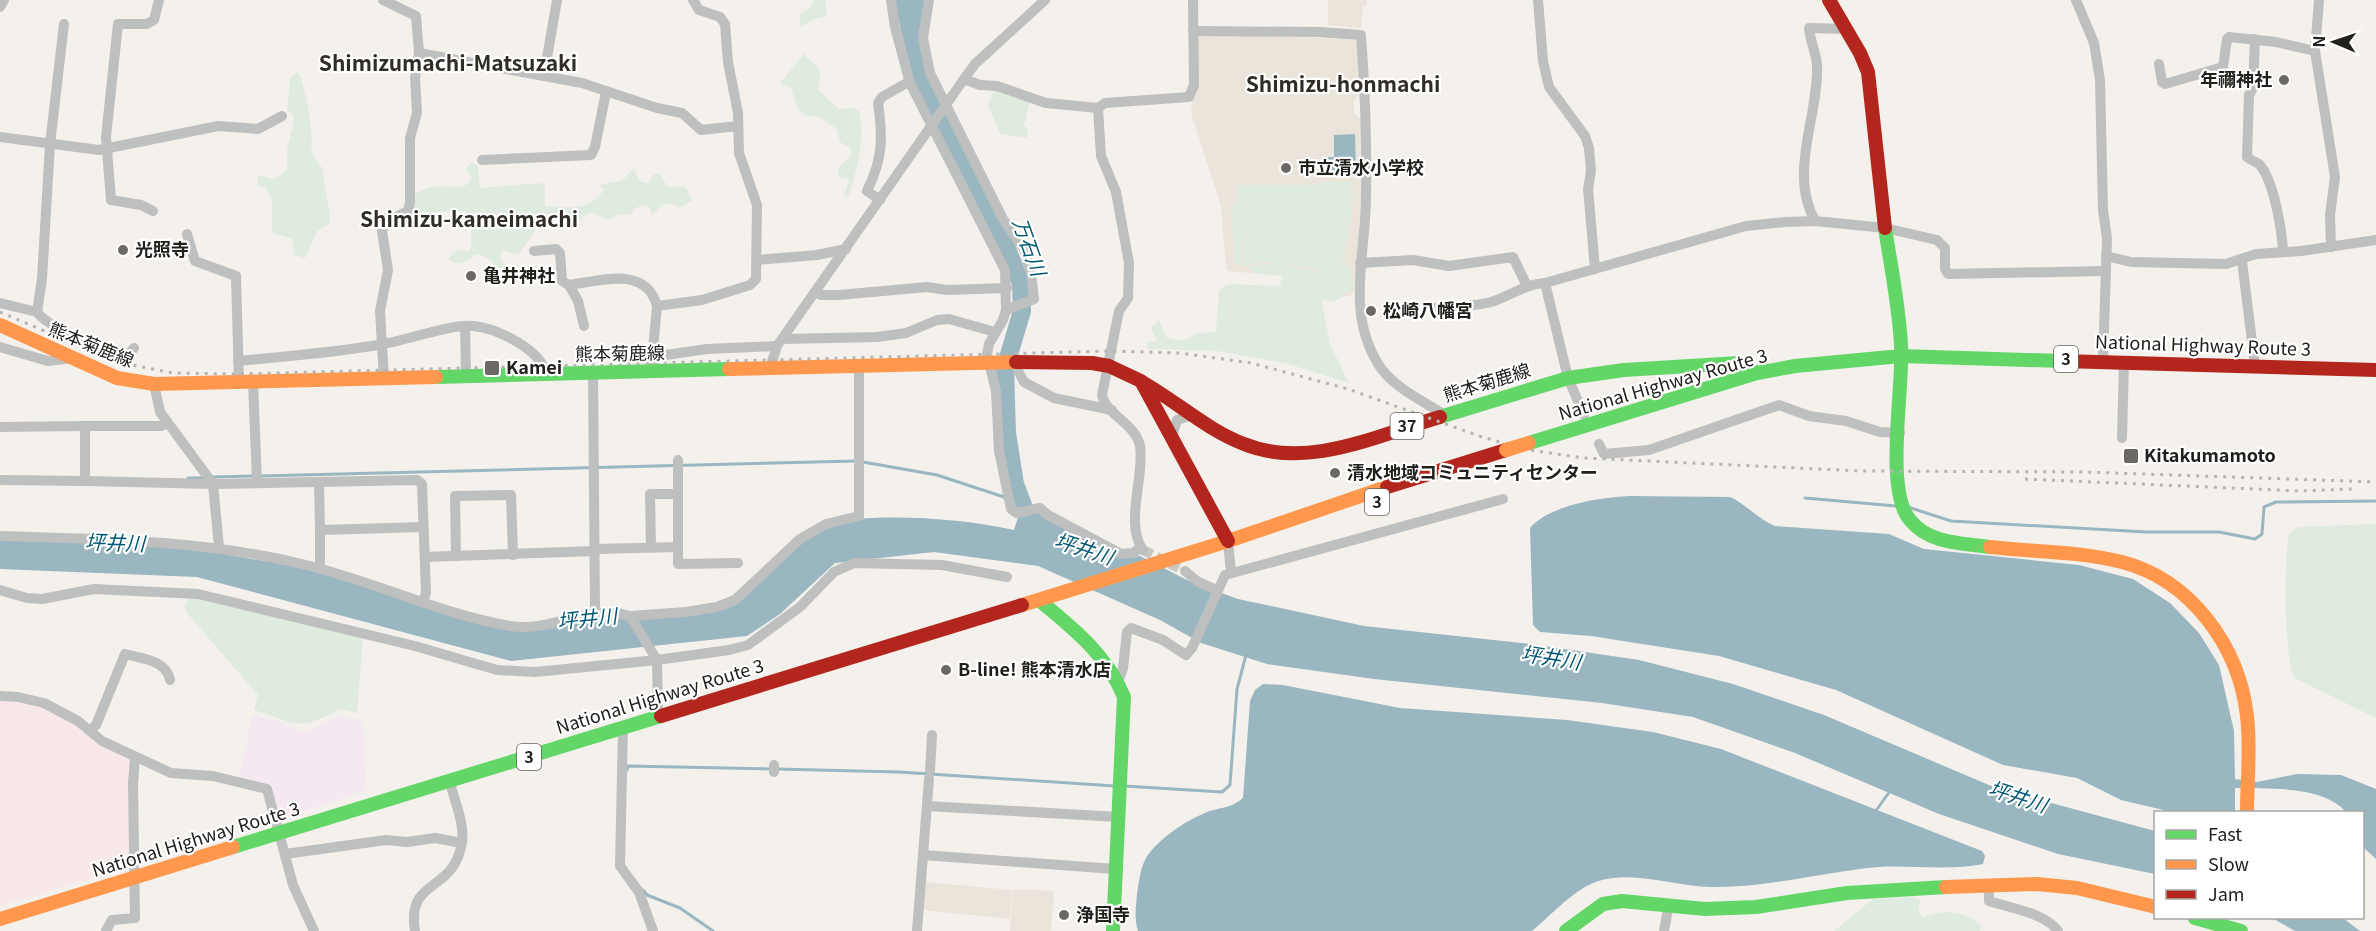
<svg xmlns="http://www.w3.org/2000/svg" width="2376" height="931" viewBox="0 0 2376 931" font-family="Georgia,'Noto Sans JP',serif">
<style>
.commercial{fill:#f4e9f0}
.industrial{fill:#f8e8e9}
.built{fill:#eae4da}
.green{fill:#dfebde}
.water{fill:#9ab6c1}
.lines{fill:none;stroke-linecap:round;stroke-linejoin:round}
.stream{stroke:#9ab6c1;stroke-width:3}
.river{stroke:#9ab6c1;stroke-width:18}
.street-tunnel{stroke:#cac7c3;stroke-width:10;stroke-dasharray:10 5;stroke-linecap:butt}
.street{stroke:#bebfbf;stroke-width:10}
.fast{stroke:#63d668;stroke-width:14}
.slow{stroke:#ff974d;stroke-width:14}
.jam{stroke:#b3261e;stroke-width:14}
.rail{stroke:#b4b5b2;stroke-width:3;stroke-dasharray:3 6;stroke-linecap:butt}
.slow-bridge{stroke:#ff974d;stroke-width:14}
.poi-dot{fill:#6c6965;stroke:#fff;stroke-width:2}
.labels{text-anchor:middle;stroke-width:4.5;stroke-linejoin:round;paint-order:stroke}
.shield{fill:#fff;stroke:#646361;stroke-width:1.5}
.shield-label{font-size:16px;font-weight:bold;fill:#22201d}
.poi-label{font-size:18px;font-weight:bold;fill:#22201d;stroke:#fff;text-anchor:start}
.street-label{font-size:18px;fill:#22201d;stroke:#fff}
.water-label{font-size:20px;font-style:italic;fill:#025872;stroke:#fff}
.quarter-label{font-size:21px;font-weight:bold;fill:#302c26;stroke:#fff}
</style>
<rect width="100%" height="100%" fill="#f4f1ec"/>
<path class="commercial" d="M252,715L278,721L295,730L306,732L340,716L358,719L363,723L366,790L279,820L271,790L239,778Z"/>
<path class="industrial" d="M0,698L31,701L77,725L96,744L132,760L131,867L0,906Z"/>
<g class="built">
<path d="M1328,0H1367V6H1363L1361,28L1328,25Z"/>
<path d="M1199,35H1277L1357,40L1360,94L1354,100V113L1361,119V204L1354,292L1351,295L1337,298L1295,277L1228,271L1226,268L1221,206L1191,113Z"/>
<path d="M925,882L1012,890L1010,919L923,910Z"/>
<path d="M1013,889L1054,891L1051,931H1010Z"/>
</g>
<g class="green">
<path d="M813,0H825L827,16L814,19L801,27L799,15L812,6Z"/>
<path d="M804,54C818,70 824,63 818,90L839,109L854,108L859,111C866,138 857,168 849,195L844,197L849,179L839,177C835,165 844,163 851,156V149L840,142L837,129L819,117L805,116L798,109L791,88L780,83Z"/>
<path d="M295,73H299C307,96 314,129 311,153L322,168L330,216L329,224L317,231L305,258L294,255L292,239L272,232V199L265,187L258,185L257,175L273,179L287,171V149L294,122L293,115L287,111L290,79Z"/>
<path d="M995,89L1030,101L1024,126L1028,128L1027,138L1000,134L988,105Z"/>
<path d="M471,162L478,166L480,188L539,183L545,185V206C567,207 591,212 604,189L598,185L622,181L634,168C638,178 638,183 649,183L654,174H660L667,186L685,187L693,200L679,208L674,204H664L652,215L650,208L643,205L634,209L631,214L617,215L610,220L591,213L582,217L572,228C562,227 557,224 554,215L542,213L537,218L535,231L518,255L502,250L500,257L505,267V277L498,275L492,262C473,247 475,259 459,264L448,259L457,250L470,251C473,239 469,231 472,219L465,211L416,213L413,206L415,193C423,190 430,187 439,186C453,186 464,193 472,177L466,169Z"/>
<path d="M1324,182H1351L1353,195L1344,257L1330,268L1322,269L1267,262L1244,266L1235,264L1231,207L1236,206V185H1313Z"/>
<path d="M1344,260C1352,269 1357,282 1350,293L1344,292L1340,299L1332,302L1323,300L1322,304L1330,344L1349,383L1285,363L1217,351L1147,349L1148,341H1157L1150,327L1156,325L1158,318L1166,337C1176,340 1187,343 1195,334L1216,332L1219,291L1228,284L1280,286L1282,275L1258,274L1247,268C1253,267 1260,264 1266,264C1297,262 1314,282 1344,260Z"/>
<path d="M2376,524V718L2295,678C2283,656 2284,560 2289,534L2298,527Z"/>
<path d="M189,597L363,638L357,713L340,709C296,733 298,723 254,710L258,695L187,613L184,606Z"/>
<path d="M1915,897L1921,901L1918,908L1922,918C1941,909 1966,910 1981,926L1980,931H1834L1873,899Z"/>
</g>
<g class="water">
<path d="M1355,134L1356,172L1327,173V157H1334V135Z"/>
<path d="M1630,496L1730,497C1747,505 1758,519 1775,526L1889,534L1924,549L2079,565L2133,579L2170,603L2199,633L2219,665L2234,731L2235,779L2257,782L2297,774L2341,775L2376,789V859L2363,847L2362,812H2346C2323,785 2268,789 2235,788V812H2172L2121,800L2077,778L2003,765L1836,690L1719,656L1591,636L1540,632L1533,625L1530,528C1549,505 1602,497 1630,496Z"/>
<path d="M1038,512L1121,558L1140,556L1191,582L1238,599L1364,626L1531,644L1639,660L1733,684L1824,715L1996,788L2155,831V874L2058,854L1939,814L1795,753L1693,717L1602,703L1374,679L1267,664L1201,643L1160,620L1038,566L934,552L835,563L780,614L747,636L511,661L197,577L0,569V540L177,546L304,568L513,630L579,619L737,603C760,586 777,560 800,544C817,532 838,522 859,519C906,515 968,520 1014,530L1019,514Z"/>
<path d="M1263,684L1283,685L1400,708L1567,720L1653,732L1721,749L1982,851L1985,856L1983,864C1948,871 1914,865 1878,867C1823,872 1767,888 1711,887C1676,886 1636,871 1602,880C1575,887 1553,914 1532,931H1138C1134,919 1136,907 1137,894C1139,882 1140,869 1146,858C1157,840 1185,821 1205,813C1218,807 1231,809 1243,798L1250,701L1255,690Z"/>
<path d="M2272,918H2343L2360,931H2295Z"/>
</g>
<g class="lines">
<g class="stream">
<path d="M863,462L937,475L1007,498"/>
<path d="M260,476L856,461"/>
<path d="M212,477L253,476"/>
<path d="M188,478H205"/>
<path d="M1805,498L1896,506"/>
<path d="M1013,501L1021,502"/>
<path d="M1908,507L1951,521L2146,532H2219L2255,539L2262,534L2264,507L2276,502L2376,501"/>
<path d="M777,769L899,772L1115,786"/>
<path d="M627,770L628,766L770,769"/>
<path d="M1124,786L1222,792L1230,785L1237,689L1246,655"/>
<path d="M1875,812L1890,791"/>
<path d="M643,890L647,895L680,908L713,931"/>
</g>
<g class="river">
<path d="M903,0L923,83L998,226L1021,284L1022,311L1005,368L1007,433L1015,484L1032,529"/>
<path d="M910,29L920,0"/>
</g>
<path class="street-tunnel" d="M1143,550L1185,571"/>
<g class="street">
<path d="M383,0L416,16L419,53L415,78L417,113L410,138V202L408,211L386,222L382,231L388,270L380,311L384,379"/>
<path d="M891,0L895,27L910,83L1005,270L1006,310L1003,320L989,344L987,354L996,391L999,451L1011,509L1017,513L1040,508L1048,515L1121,554L1134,553L1140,547"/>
<path d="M929,0L923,38L930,73L1003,219L1024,249L1031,273L1034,299L1006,310"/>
<path d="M1538,0L1543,61L1549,87L1585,136L1589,148L1591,171L1588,189L1595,269"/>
<path d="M2076,0L2094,43L2100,80L2103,210L2107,238L2103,361"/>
<path d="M2319,0L2315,51L2335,177L2330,215L2331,247"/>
<path d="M0,7L4,0"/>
<path d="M1193,31L1319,32L1361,35C1365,89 1367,142 1366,196C1366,253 1346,310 1377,362C1390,386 1423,401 1445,415"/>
<path d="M2255,39L2253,88L2249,95L2247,157C2251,161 2255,161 2259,164C2274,180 2282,231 2283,252"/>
<path d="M419,53L582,83L657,108L682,113L701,130L738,126"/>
<path d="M2159,64L2162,82L2165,84L2223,67L2227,39L2229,37L2276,42L2315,51"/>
<path d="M544,75L557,0"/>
<path d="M964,79L980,85L997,86L1046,103L1098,108L1105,103L1189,97L1194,85L1193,0"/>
<path d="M1098,108L1101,156L1116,192L1129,263L1128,298L1119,311L1102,395C1106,415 1136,424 1140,446C1145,476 1124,524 1143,550"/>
<path d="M0,137L99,150L218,126L258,129L282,116"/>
<path d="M482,160L591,155L595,147L606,92"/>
<path d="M880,200L867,191C883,159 883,137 878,103L882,97L910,81"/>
<path d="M153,211L141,205L111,200L106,137L118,24H147L154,20L159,0"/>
<path d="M1815,221C1788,172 1819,116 1817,65C1816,52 1810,41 1809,28L1846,29"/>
<path d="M187,234L195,261L236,276L239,382"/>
<path d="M534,251L556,249L560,253L562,281L569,285"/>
<path d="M2106,256L2131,262L2226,264L2256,254L2301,251L2376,240"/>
<path d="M757,260L817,255L846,249"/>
<path d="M2242,261L2255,366"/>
<path d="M1360,263L1413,260L1449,266L1513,257L1527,286"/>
<path d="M815,292L821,295H839L927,287L947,290L1007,288"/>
<path d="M0,303L37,312C51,331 106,348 129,354L134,348"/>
<path d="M1434,308C1453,307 1472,307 1491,302C1510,296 1525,284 1545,283"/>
<path d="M37,312L42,279L50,144L64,24"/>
<path d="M465,326L466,376"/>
<path d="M584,326L578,301L569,285C600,281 646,265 657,306"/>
<path d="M782,339L877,337L906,333L937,320L949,319L995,332"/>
<path d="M0,347L48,361L72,358"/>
<path d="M652,357L707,349L777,346"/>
<path d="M238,361C286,356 335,353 383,344C408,340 450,324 473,326C496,328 541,349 546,374"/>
<path d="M1013,361L1024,382L1054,398L1112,410"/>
<path d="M770,368L777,346L964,79L975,64L1045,0"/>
<path d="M651,371L657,306L702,300L750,285L756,279L757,205L739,153L738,113L728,62L725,24L720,17L699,10L693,0"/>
<path d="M593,372L595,611"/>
<path d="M253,382L257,482"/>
<path d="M154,384L160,412L213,484L219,547"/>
<path d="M1584,415L1568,378L1545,283L1746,226L1785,222L1815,221L1885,228L1937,240L1945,248V269L1948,274L2104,271"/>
<path d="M0,427L85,426"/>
<path d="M1172,436L1177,420L1192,415"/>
<path d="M2122,438L2124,361"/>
<path d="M1599,444L1604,454L1649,450L1779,405L1809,416L1846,421L1880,432L1900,433"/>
<path d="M0,480L85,481V426H161L167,423"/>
<path d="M85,481L213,484L417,480L422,484L426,593L423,602"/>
<path d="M319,482L320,530L423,527"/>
<path d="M0,536C102,539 202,540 302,564C372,580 439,614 510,626C553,633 586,603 630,616L686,612L717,607L735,600L800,539L826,524L859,516V365"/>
<path d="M1228,541L1231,573"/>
<path d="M651,547L650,494H678V460"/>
<path d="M678,547V564L738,563"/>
<path d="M596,549L678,547V494"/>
<path d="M456,556L455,496L511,495L513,555"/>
<path d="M425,557L596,551"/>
<path d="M320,569V530"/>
<path d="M1185,571L1197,581L1216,590"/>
<path d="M0,590L27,598L42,599L94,589L198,594L415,646L497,670L535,672L657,660L729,650L748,645L800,607L834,572L854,563L942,565L1007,577"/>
<path d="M630,616L657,660L658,717"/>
<path d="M1119,679L1123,668L1127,632L1131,628L1163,640L1186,655L1192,648L1225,575L1503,499"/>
<path d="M0,696L18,697L44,703L78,721L102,741L171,773L213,776L267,789L293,885L314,931"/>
<path d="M623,728L620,866L639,892L653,931"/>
<path d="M90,731L96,725L125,654C143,659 166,660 170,680"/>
<path d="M930,771L932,735"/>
<path d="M774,772V765"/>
<path d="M927,806L1118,817"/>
<path d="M285,854L386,840L407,842L435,838L462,843"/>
<path d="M923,855L929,779"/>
<path d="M1989,885V901C2010,908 2045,913 2058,931"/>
<path d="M106,931L112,920L135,918L133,784L135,757"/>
<path d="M415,931C406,876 454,895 462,842C465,824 454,800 450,782"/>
<path d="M917,931L923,855L1115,869"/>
<path d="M1664,931L1669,904"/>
</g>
<g class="fast">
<path d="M1885,228C1891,267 1899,306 1901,345C1904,387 1884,490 1910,520C1929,544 1962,543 1990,547"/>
<path d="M436,377L729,369"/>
<path d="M1440,417L1568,378L1624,370L1739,363L1757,373"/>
<path d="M1529,443L1757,373L1795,366L1901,356L2062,361"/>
<path d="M1039,600C1073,628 1107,655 1124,697L1113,931"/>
<path d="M233,847L661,716"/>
<path d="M2195,918L2241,931"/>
<path d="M1566,931L1603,904L1622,901L1705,909L1756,907L1847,893L1946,887"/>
</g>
<g class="slow">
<path d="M0,325L117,378L154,384L436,377"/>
<path d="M729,369L1016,362"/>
<path d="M1990,547C2034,552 2079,551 2122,562C2191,580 2239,646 2247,716C2251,748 2247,780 2247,812"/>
<path d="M1022,605L1228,541L1387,487"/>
<path d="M1946,887L2037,884L2077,888L2156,907"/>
<path d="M0,919L233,847"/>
</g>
<g class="jam">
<path d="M1829,0L1860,53L1868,72L1885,228"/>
<path d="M2062,361L2376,370"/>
<path d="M1016,362L1092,363L1109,366L1141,381L1228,541"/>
<path d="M1142,382C1176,401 1207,430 1244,444C1308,470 1378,435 1440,417"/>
<path d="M1387,487L1506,450"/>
<path d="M661,716L1022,605"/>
</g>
<g class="rail">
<path d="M0,312L117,362L173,373L238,374L1111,351L1180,353L1251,363L1348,389L1482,437L1529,450L1584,458L1861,471L2084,472L2376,482"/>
<path d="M2025,479L2300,491L2352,489"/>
</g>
<path class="slow-bridge" d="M1506,450L1529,443"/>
</g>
<g class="poi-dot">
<circle cx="2284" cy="80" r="6"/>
<circle cx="1286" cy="168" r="6"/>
<circle cx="123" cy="250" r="6"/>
<circle cx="471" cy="276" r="6"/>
<circle cx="1371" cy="311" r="6"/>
<rect x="484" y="360" width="16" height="16" rx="3"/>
<rect x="2123" y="448" width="16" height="16" rx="3"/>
<circle cx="1335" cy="473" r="6"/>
<circle cx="946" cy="670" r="6"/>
<circle cx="1064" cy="915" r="6"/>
</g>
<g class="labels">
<g class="shield">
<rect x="2054" y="346" width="24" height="26" rx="4.5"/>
<rect x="1390.5" y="413" width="33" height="26" rx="4.5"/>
<rect x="1365" y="489" width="24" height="26" rx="4.5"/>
<rect x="517" y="744" width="24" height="26" rx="4.5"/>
</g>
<g class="shield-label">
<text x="2066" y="365">3</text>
<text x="1407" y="432">37</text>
<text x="1377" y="508">3</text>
<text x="529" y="763">3</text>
</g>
<g class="poi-label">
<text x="2272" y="86" text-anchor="end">年禰神社</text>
<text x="1298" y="174">市立清水小学校</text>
<text x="135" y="256">光照寺</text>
<text x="483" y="282">亀井神社</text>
<text x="1383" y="317">松崎八幡宮</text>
<text x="506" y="374">Kamei</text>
<text x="2144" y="462">Kitakumamoto</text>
<text x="1347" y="479">清水地域コミュニティセンター</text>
<text x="958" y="676">B-line! 熊本清水店</text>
<text x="1076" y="921">浄国寺</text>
</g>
<g class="street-label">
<text transform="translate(91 345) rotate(22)" y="6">熊本菊鹿線</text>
<text transform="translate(2203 346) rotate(2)" y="6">National Highway Route 3</text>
<text transform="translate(620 354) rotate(-1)" y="6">熊本菊鹿線</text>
<text transform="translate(1487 383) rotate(-17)" y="6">熊本菊鹿線</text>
<text transform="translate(1663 385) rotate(-16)" y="6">National Highway Route 3</text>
<text transform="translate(660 697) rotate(-17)" y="6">National Highway Route 3</text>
<text transform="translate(196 840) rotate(-17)" y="6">National Highway Route 3</text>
</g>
<g class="water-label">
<text transform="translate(1029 247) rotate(70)" y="7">万石川</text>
<text transform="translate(115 543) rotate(2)" y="7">坪井川</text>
<text transform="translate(1084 549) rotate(18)" y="7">坪井川</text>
<text transform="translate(587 619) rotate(-6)" y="7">坪井川</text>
<text transform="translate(1551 658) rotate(9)" y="7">坪井川</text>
<text transform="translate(2018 797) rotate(18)" y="7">坪井川</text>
</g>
<g class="quarter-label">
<text x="448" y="71">Shimizumachi-Matsuzaki</text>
<text x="1343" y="92">Shimizu-honmachi</text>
<text x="469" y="227">Shimizu-kameimachi</text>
</g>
</g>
<rect x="2154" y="811" width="210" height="108" fill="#ffffff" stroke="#a7a6a5" stroke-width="1.5"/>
<rect x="2166" y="830" width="30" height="9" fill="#63d668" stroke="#a7a6a5" stroke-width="1.5"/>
<text x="2208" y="841" font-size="18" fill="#22201d">Fast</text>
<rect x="2166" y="860" width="30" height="9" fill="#ff974d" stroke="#a7a6a5" stroke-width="1.5"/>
<text x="2208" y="871" font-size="18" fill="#22201d">Slow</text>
<rect x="2166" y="890" width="30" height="9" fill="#b3261e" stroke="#a7a6a5" stroke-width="1.5"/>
<text x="2208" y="901" font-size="18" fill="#22201d">Jam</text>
<g transform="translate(2334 42) rotate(272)" stroke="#ffffff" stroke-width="4.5" paint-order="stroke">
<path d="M0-4.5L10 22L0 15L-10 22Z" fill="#22201d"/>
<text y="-9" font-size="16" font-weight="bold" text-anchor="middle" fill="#22201d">N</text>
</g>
</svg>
